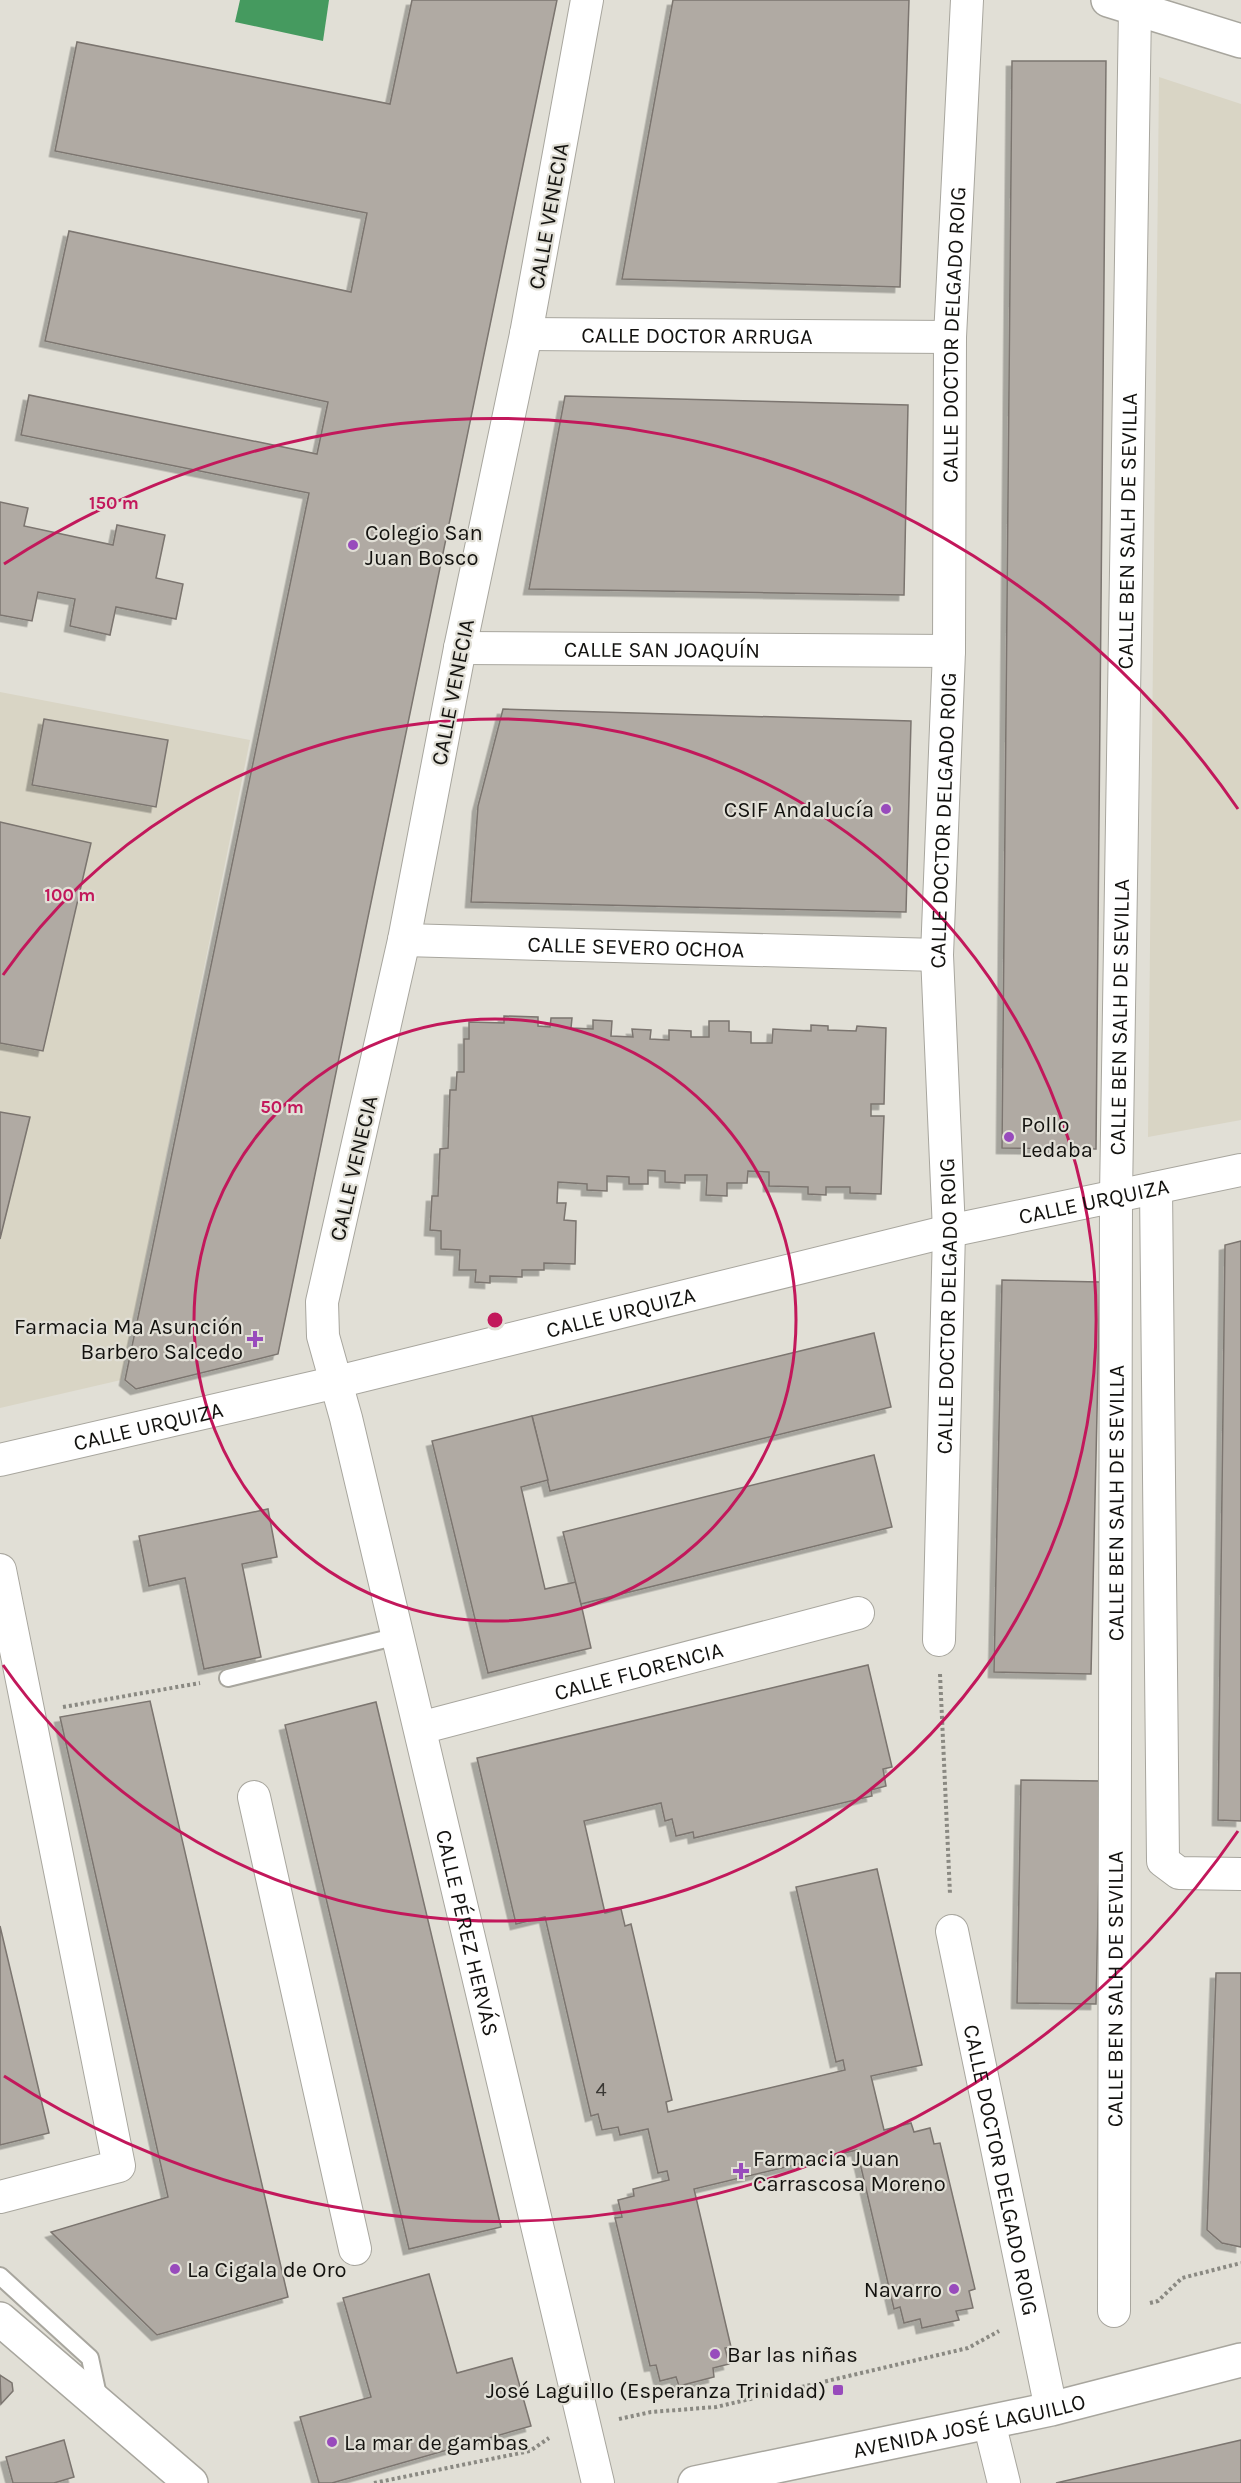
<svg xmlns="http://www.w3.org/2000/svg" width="1241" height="2483" viewBox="0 0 1241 2483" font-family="Karla,sans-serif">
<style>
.built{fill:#d9d5c5}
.water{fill:#459a5f}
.building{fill:#b0aaa3;stroke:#7b756f;stroke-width:1.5;filter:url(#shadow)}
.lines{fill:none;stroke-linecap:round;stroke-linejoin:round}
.lane-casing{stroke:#a8a69e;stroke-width:20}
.street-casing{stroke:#a8a69e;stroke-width:34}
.secondary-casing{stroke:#a8a69e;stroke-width:36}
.primary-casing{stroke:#a8a69e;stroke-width:36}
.path{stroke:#8a8982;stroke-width:4;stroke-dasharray:3 3;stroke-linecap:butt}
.lane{stroke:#fff;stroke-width:16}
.street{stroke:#fff;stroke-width:32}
.secondary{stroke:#fff;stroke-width:33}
.primary{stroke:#fff;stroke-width:33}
.ring{fill:none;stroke:#c2185b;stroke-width:3}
.poi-dot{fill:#984bbc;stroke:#e1dfd6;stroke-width:2}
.labels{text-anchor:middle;stroke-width:4.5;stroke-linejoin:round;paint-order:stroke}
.number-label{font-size:20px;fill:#3a3834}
.street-label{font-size:22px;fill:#13120f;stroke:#e1dfd6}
.poi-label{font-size:22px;fill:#13120f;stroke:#e1dfd6;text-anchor:start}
.centre{fill:#c2185b;stroke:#e1dfd6;stroke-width:3}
.ring-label{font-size:18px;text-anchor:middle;font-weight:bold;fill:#c2185b;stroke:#e1dfd6;stroke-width:4.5;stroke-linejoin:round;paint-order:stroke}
</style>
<defs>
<filter id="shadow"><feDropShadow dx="-5.5" dy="5.5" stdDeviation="0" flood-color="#0004"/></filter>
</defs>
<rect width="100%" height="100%" fill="#e1dfd6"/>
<g class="built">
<path d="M1159,77L1241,104V1120L1148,1137Z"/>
<path d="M0,692L250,740L121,1380L0,1408Z"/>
</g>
<path class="water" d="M240,0H329L323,41L235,22Z"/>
<g class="building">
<path d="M412,0H557L278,1354L136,1389L125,1380L309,493L21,435L29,395L317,454L328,402L45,341L69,231L351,292L367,213L55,151L77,42L390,104Z"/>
<path d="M673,0H909L900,287L622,279Z"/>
<path d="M1012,61H1106L1096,1149L1002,1148Z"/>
<path d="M565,396L908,405L904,595L529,589Z"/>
<path d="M0,502L28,508L24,526L113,545L117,525L165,535L156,578L183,584L176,619L116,607L110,635L70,626L75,599L38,592L32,621L0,615Z"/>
<path d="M503,709L911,721L906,912L471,902L478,806Z"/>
<path d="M44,719L168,740L156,807L32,785Z"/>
<path d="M0,822L91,843L43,1051L0,1043Z"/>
<path d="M504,1016L538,1017V1026L550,1027L551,1018H572L571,1028L593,1029V1020L612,1021L611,1036L633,1037L632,1029L651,1030L650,1039L669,1040V1030L691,1031V1037H709V1021H729V1031L751,1032V1043H772L773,1029L811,1031V1025L828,1026V1030L856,1031L857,1026L886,1028L884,1104H871V1116H884L881,1194L850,1193V1187H826V1195L808,1194V1187L769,1186V1172L748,1171L747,1183H727V1196L706,1195L707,1175H685V1183L665,1182V1171L648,1170V1184H629V1177L607,1176V1191L587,1190V1184L558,1182L557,1203H566L564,1220L576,1221L575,1264L544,1263V1270H522V1277L490,1276V1283L475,1282L476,1270H459L460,1250L441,1249V1231L430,1230L432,1196H438L440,1149L448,1148L450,1090H456L457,1072H464V1039H469V1022L504,1023Z"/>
<path d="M0,1112L30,1117L0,1239Z"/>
<path d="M1241,1241V1821L1218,1820L1225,1245Z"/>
<path d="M1002,1280L1100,1282L1091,1674L994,1672Z"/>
<path d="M874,1333L891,1407L550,1491L532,1416Z"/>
<path d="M532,1416L548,1480L521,1487L545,1589L576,1582L591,1648L488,1673L432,1441Z"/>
<path d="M874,1455L892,1527L581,1604L563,1532Z"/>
<path d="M268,1509L277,1557L242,1564L261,1657L204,1669L185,1578L149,1586L139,1536Z"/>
<path d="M868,1665L892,1767L883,1769L886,1786L871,1790L872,1796L694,1838L693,1832L676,1836L672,1819L665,1821L661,1803L584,1821L605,1913L621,1909L625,1926L631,1924L672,2100L666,2102L668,2112L845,2070L843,2060L836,2062L796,1887L877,1869L922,2065L871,2076L884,2130L911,2123L914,2132L930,2128L934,2144L940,2143L975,2289L969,2291L973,2308L956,2311L959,2320L922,2328L920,2319L904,2323L900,2307L894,2309L857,2150L694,2189L731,2347L725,2348L729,2364L713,2368L714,2377L679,2386L676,2377L660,2381L656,2365L650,2366L615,2218L622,2217L618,2200L634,2196L633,2189L669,2180L667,2171L658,2173L648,2129L620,2135L618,2127L602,2130L598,2114L591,2116L545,1917L516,1924L477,1758Z"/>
<path d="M150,1701L288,2297L157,2335L51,2232L168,2197L60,1717Z"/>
<path d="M376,1702L501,2227L409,2249L285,1725Z"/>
<path d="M1021,1780L1101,1781L1096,2004L1017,2003Z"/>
<path d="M0,1926L49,2133L0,2145Z"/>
<path d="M1216,1973H1241V2247L1222,2243L1207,2230Z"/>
<path d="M429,2274L457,2373L512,2358L531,2426L332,2483H319L300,2417L371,2397L343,2298Z"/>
<path d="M0,2375L12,2383L13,2391L1,2404Z"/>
<path d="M64,2440L74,2477L54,2483H13L6,2457Z"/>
<path d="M1241,2440V2483H1056Z"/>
</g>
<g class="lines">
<defs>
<g id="lane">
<path d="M228,1678L398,1636"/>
<path d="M0,2276L90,2358L99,2400"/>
</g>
<g id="street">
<path id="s1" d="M587,0L526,334L460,648L404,940L322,1302L323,1336L346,1418L598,2483"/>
<path id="s2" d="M526,334L950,337"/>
<path id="s3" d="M460,648L949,651"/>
<path id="s4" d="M404,940L937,955"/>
<path d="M1156,1188L1163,1861L1179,1873L1241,1874"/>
<path id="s5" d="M0,1460L337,1382L949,1231L1241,1170"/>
<path d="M0,1570L119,2166L0,2197"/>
<path id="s6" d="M939,1640L949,1231L937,955L949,651L950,337L967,0"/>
<path id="s7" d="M420,1728L858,1613"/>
<path d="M254,1797L355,2249"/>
<path id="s8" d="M952,1931L1051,2409"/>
<path id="s9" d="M1114,2311L1116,1196L1135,9"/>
<path d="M989,2422L1004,2483"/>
</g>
<g id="secondary">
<path d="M1108,0L1241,41"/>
<path d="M0,2319L191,2483"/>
</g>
<g id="primary">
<path id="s10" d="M695,2483L1051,2409L1241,2360"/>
</g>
</defs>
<use href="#lane" class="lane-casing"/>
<use href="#street" class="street-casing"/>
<use href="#secondary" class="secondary-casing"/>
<use href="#primary" class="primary-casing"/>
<g class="path">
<path d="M940,1674L950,1894"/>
<path d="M63,1707L200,1683"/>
<path d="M1150,2303L1158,2301L1182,2278L1241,2263"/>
<path d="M619,2419L651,2412L716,2407L968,2348L999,2331"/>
<path d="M374,2483L530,2451L549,2438"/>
</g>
<use href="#lane" class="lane"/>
<use href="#street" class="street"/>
<use href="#secondary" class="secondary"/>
<use href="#primary" class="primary"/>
</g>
<g class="ring">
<circle cx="495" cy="1320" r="301"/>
<path d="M3 975A601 601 0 1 1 3 1665"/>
<path d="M1238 1831A902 902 0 0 1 4 2076M4 564A902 902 0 0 1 1238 809"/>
</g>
<g class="poi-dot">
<circle cx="353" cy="545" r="6"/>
<circle cx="886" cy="809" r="6"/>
<circle cx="1009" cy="1137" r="6"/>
<path d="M252 1330h6v6h6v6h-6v6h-6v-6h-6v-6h6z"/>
<path d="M738 2162h6v6h6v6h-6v6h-6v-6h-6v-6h6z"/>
<circle cx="175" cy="2269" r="6"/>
<circle cx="954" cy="2289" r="6"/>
<circle cx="715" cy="2354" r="6"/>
<rect x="832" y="2384" width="12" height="12" rx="3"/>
<circle cx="332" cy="2442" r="6"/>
</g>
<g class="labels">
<g class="number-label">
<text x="601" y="2096">4</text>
</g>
<g class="street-label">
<text transform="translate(548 216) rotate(-80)" y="8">CALLE VENECIA</text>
<text dy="8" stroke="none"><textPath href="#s6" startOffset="1306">CALLE DOCTOR DELGADO ROIG</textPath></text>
<text dy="8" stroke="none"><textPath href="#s2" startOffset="171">CALLE DOCTOR ARRUGA</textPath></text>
<text dy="8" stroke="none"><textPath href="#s9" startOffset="1780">CALLE BEN SALH DE SEVILLA</textPath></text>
<text dy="8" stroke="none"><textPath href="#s3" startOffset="202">CALLE SAN JOAQUÍN</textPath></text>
<text transform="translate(452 692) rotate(-79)" y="8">CALLE VENECIA</text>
<text dy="8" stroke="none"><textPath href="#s6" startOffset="820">CALLE DOCTOR DELGADO ROIG</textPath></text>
<text dy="8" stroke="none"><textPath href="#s4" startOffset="232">CALLE SEVERO OCHOA</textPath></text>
<text dy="8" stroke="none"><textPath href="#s9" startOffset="1294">CALLE BEN SALH DE SEVILLA</textPath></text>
<text transform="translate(353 1168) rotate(-77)" y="8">CALLE VENECIA</text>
<text dy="8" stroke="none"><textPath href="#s5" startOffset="1124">CALLE URQUIZA</textPath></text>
<text dy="8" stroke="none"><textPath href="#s6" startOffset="334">CALLE DOCTOR DELGADO ROIG</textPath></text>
<text dy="8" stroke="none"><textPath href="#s5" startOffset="638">CALLE URQUIZA</textPath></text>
<text dy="8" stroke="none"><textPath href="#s5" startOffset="152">CALLE URQUIZA</textPath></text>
<text dy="8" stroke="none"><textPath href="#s9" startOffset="808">CALLE BEN SALH DE SEVILLA</textPath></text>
<text dy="8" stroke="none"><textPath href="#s7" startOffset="226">CALLE FLORENCIA</textPath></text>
<text dy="8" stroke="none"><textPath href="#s1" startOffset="1977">CALLE PÉREZ HERVÁS</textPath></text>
<text dy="8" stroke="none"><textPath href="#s9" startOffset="322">CALLE BEN SALH DE SEVILLA</textPath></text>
<text dy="8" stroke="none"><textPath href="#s8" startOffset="244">CALLE DOCTOR DELGADO ROIG</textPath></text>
<text dy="8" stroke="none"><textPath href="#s10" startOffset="280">AVENIDA JOSÉ LAGUILLO</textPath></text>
</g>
<g class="poi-label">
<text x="365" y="540">Colegio San<tspan x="365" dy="25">Juan Bosco</tspan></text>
<text x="874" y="817" text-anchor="end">CSIF Andalucía</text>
<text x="1021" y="1132">Pollo<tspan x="1021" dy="25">Ledaba</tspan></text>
<text x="243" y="1334" text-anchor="end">Farmacia Mª Asunción<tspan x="243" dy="25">Barbero Salcedo</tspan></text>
<text x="753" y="2166">Farmacia Juan<tspan x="753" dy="25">Carrascosa Moreno</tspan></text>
<text x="187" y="2277">La Cigala de Oro</text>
<text x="942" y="2297" text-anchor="end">Navarro</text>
<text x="727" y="2362">Bar las niñas</text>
<text x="826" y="2398" text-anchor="end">José Laguillo (Esperanza Trinidad)</text>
<text x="344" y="2450">La mar de gambas</text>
</g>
</g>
<circle cx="495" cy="1320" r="9" class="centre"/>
<g class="ring-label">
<text x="114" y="509">150 m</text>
<text x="70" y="901">100 m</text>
<text x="282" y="1113">50 m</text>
</g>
</svg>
